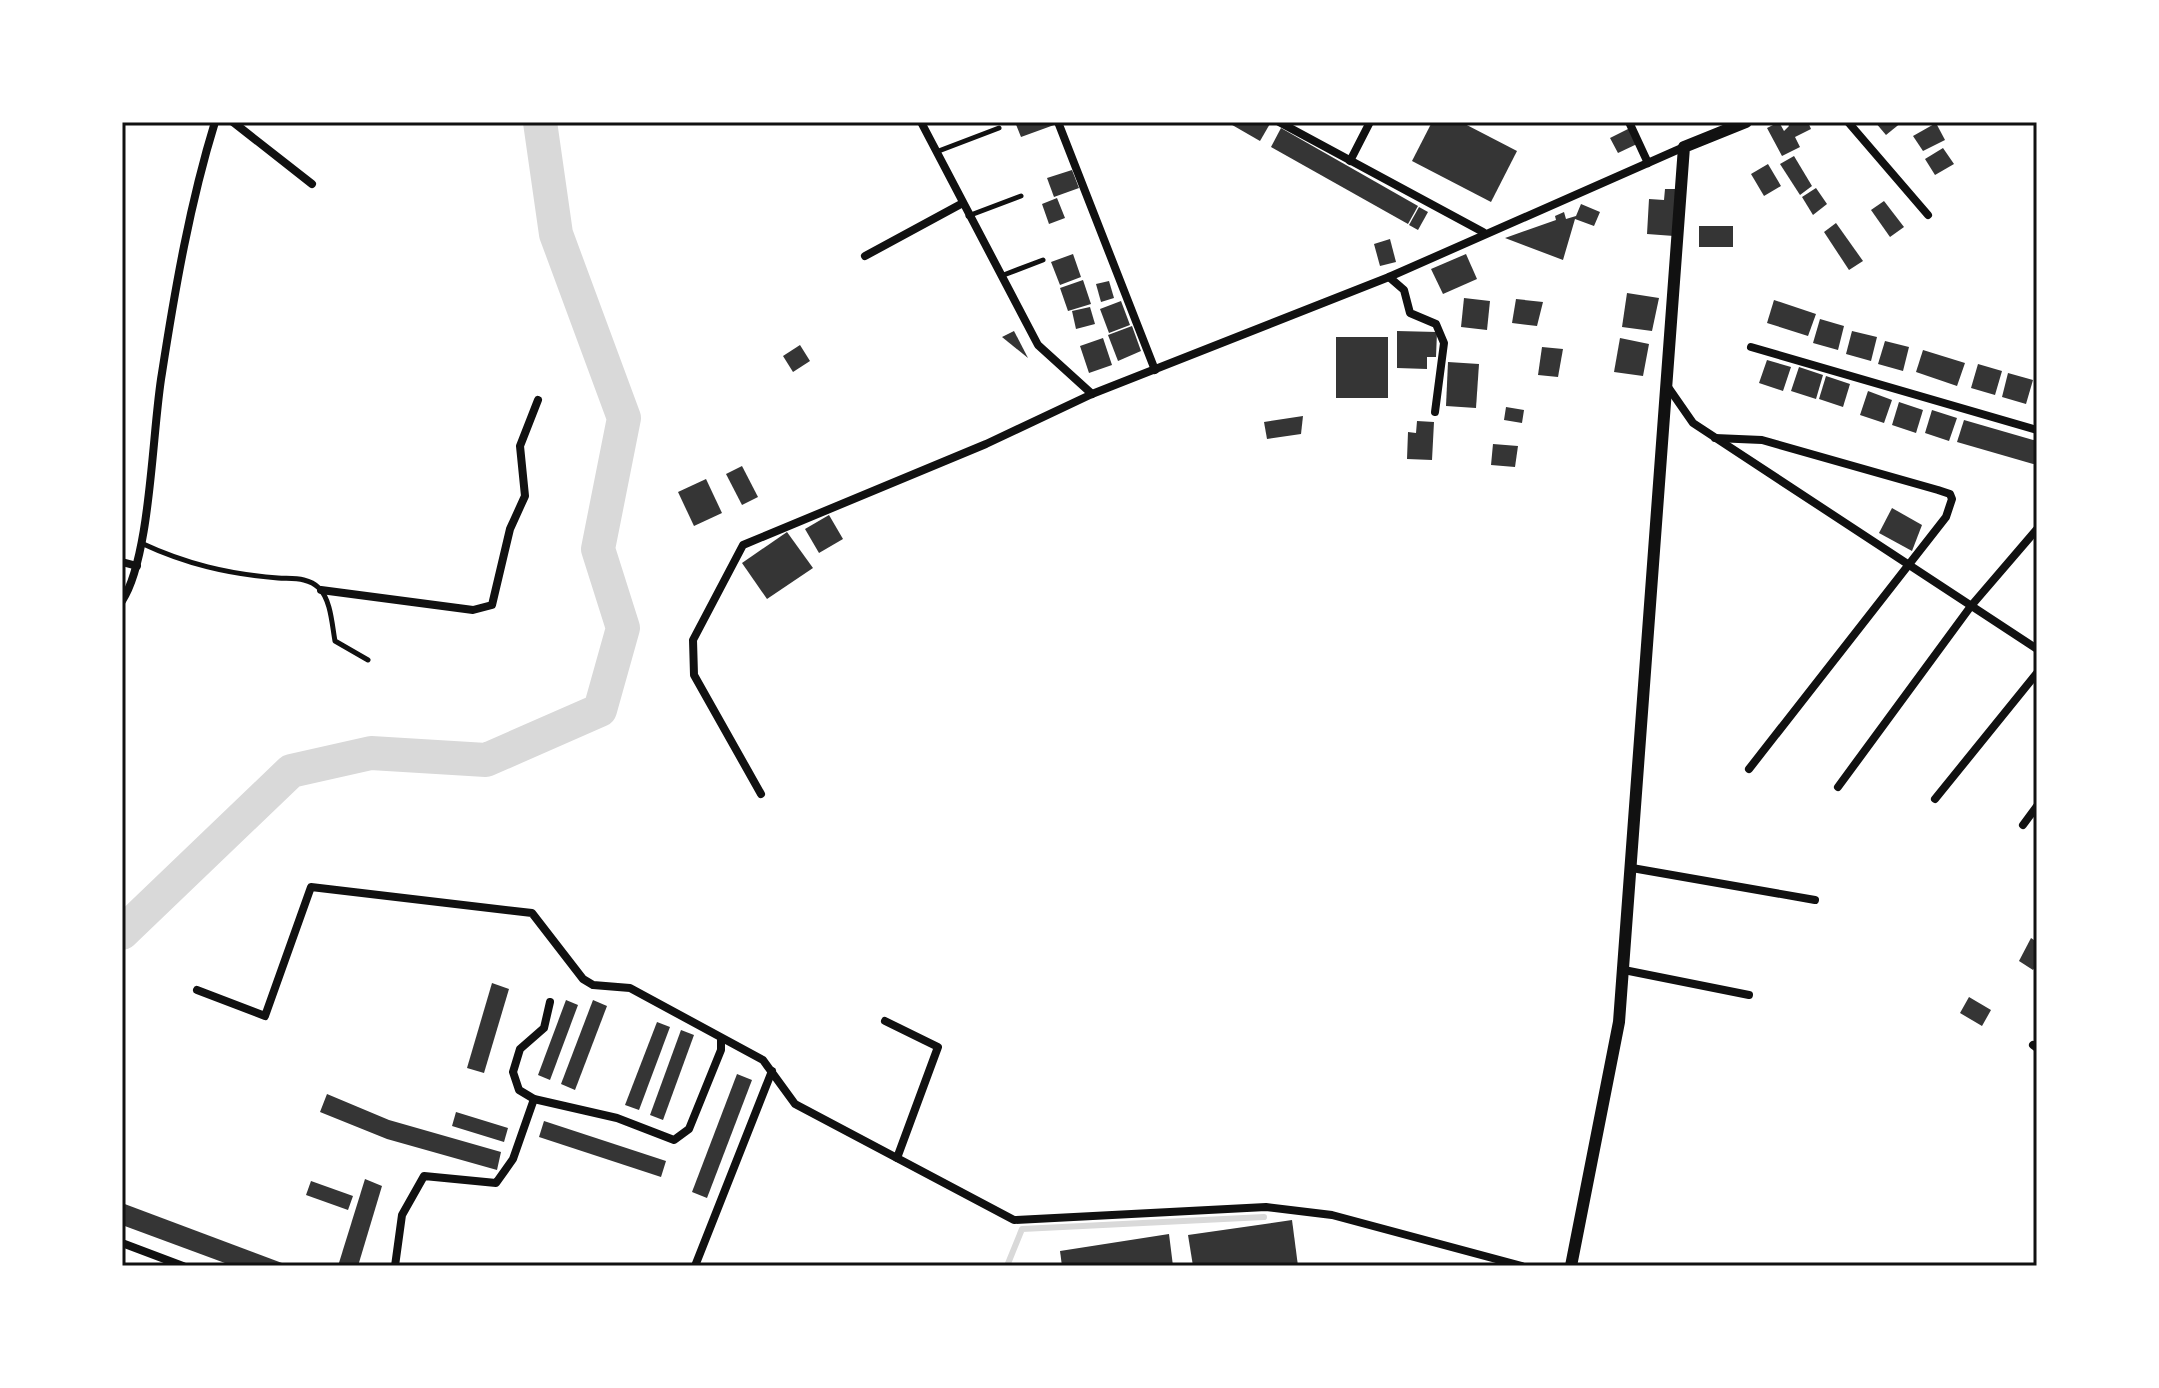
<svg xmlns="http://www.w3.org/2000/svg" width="2159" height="1388" viewBox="0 0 2159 1388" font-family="'PT Sans Narrow',sans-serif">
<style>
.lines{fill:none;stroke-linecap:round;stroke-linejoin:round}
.stream{stroke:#d9d9d9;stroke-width:6}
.river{stroke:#d9d9d9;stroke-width:34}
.building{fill:#353535}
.service{stroke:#111;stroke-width:5}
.minor{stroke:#111;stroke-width:8}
.tertiary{stroke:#111;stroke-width:12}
.neatline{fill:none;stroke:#111;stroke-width:3}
</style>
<rect width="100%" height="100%" fill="#fff"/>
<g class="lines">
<path class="stream" d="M1007,1266L1022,1229L1264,1217"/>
<path class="river" d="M122,933L291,771L371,753L486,760L600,710L623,628L598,549L624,418L556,234L540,122"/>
</g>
<g class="building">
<path d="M1015,122H1053L1054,125L1021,137Z"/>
<path d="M1227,122H1271L1260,141Z"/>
<path d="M1432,122H1461L1517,151L1491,202L1412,161Z"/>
<path d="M1779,122L1784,131L1789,126L1787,122H1808L1811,129L1795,137L1800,147L1782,156L1767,128Z"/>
<path d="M1875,122H1902L1886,135Z"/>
<path d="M1936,123L1945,140L1923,151L1913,136Z"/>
<path d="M1281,128L1418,206L1408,224L1271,147Z"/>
<path d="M1630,128L1637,144L1618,153L1610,138Z"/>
<path d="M1943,148L1954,164L1935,175L1925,159Z"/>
<path d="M1794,156L1812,186L1800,195L1780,164Z"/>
<path d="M1768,164L1781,186L1764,196L1751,174Z"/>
<path d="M1072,170L1079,188L1054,197L1047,178Z"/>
<path d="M1816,188L1827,204L1813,215L1802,197Z"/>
<path d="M1665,189H1677L1674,236L1647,234L1649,199L1664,200Z"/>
<path d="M1057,198L1065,218L1049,224L1042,204Z"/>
<path d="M1884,201L1904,227L1890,237L1871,210Z"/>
<path d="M1581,204L1600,212L1594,226L1575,219L1563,260L1505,238L1556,220L1555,216L1564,212L1566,219L1576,216Z"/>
<path d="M1419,207L1428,212L1418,230L1409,225Z"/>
<path d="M1836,223L1863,261L1849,270L1824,232Z"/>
<rect x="1699" y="226" width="34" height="21"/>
<path d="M1390,239L1396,262L1380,266L1374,244Z"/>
<path d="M1073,254L1081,277L1060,285L1051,262Z"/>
<path d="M1466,254L1477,279L1443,294L1431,269Z"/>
<path d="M1083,280L1091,304L1068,311L1060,288Z"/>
<path d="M1109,281L1114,298L1101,302L1096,284Z"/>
<path d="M1627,293L1659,298L1652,331L1622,327Z"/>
<path d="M1464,298L1490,301L1487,330L1461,327Z"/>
<path d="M1516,299L1543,302L1537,326L1512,323Z"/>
<path d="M1774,300L1816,314L1808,336L1767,323Z"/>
<path d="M1121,301L1130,325L1109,333L1100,309Z"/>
<path d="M1090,307L1095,324L1076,329L1072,311Z"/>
<path d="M1820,319L1844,326L1838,350L1813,343Z"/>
<path d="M1132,326L1141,351L1118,361L1108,335Z"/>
<path d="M1014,331L1028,358L1002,337Z"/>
<path d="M1397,331L1437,332L1436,357H1427V369L1397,368Z"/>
<path d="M1852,331L1877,337L1871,361L1846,354Z"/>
<rect x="1336" y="337" width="52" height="61"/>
<path d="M1103,338L1112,365L1089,373L1080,346Z"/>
<path d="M1620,338L1649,344L1643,376L1614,372Z"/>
<path d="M1885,341L1909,347L1903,371L1878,364Z"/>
<path d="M800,345L810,361L793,372L783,356Z"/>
<path d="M1542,347L1563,349L1558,377L1538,375Z"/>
<path d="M1923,350L1965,363L1957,386L1916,372Z"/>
<path d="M1767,360L1791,367L1783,391L1759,383Z"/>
<path d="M1448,362L1479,364L1476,408L1446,406Z"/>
<path d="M1978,364L2002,371L1995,395L1971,388Z"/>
<path d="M1799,367L1823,375L1816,399L1791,391Z"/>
<path d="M2008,373L2033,380L2026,404L2002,397Z"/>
<path d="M1826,376L1850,384L1843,407L1819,399Z"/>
<path d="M1868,391L1892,400L1884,423L1860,415Z"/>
<path d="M1899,402L1923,410L1916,433L1892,425Z"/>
<path d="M1506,407L1524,410L1522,423L1504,420Z"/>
<path d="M1932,410L1957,418L1949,441L1925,433Z"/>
<path d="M1303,416L1301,434L1267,439L1264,422Z"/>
<path d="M1964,420L2037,441V465L1957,442Z"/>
<path d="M1417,421L1434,422L1432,460L1407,459L1408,432L1416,433Z"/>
<path d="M1493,444L1518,446L1515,467L1491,465Z"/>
<path d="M742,466L758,497L742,505L726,474Z"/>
<path d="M706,479L722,513L694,526L678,492Z"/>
<path d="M1892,508L1922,525L1912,551L1879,533Z"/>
<path d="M829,515L843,539L819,553L805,529Z"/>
<path d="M787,532L813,568L767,599L742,563Z"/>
<path d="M2031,938L2037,942V964L2033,970L2019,961Z"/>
<path d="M492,983L509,989L484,1073L467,1068Z"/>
<path d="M1969,997L1991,1010L1982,1026L1960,1013Z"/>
<path d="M566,1000L578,1005L550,1080L538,1075Z"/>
<path d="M593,1000L607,1006L575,1090L561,1084Z"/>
<path d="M657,1022L670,1027L639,1110L625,1105Z"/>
<path d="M681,1030L694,1035L663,1120L650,1115Z"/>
<path d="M737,1074L752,1080L707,1198L692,1192Z"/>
<path d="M327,1094L389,1120L501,1152L497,1170L387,1139L320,1112Z"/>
<path d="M456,1112L508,1128L504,1142L452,1126Z"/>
<path d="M544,1121L666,1161L661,1177L539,1137Z"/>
<path d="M365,1179L382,1186L358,1266H338Z"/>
<path d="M311,1181L353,1196L348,1210L306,1195Z"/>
<path d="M122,1203L290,1266H233L122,1225Z"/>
<path d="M1292,1220L1298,1266H1193L1188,1235Z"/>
<path d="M1169,1234L1173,1266H1062L1060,1251Z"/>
</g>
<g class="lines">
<g class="service">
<path d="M936,152L999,128"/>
<path d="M968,216L1021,196"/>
<path d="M1001,276L1043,260"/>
<path d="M141,543C186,564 228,574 278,578C293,579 308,577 319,588C331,600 332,625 335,641L368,660"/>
</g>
<g class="minor">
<path d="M233,122L312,184"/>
<path d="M921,122L1038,345L1092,394"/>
<path d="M1058,122L1155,370"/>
<path d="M1279,122L1483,232"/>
<path d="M1629,122L1648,163"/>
<path d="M1848,122L1928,215"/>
<path d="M1350,161L1370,122"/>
<path d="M865,256L961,204"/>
<path d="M1389,277L1404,290L1410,313L1436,324L1444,343L1435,412"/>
<path d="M1751,347L2037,430"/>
<path d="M1668,387L1693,423L2037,649"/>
<path d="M1715,438L1762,440L1938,490L1950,494L1952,499L1946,517L1749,769"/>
<path d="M122,562L137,566"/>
<path d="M321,590L473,610L492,605L510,529L525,496L520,446L538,400"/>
<path d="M122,601C151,557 152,430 162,373C175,289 190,203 215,122"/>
<path d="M1838,787L1971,606L2037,529"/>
<path d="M761,794L694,675L693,640L743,545L986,444L1092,394L1389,277L1684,147"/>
<path d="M1935,799L2037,673"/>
<path d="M2023,825L2037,806"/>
<path d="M1632,868L1815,900"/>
<path d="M1624,970L1749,995"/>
<path d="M197,990L265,1016L311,887L532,913L583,979L593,985L630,988L763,1060L795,1104L1014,1220L1266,1207L1332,1215L1522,1266"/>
<path d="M550,1002L544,1028L520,1049L513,1072L519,1090L534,1099L617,1118L674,1140L689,1129L721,1050V1039"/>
<path d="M885,1021L938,1047L897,1158"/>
<path d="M2033,1045L2037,1048"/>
<path d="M122,1243L183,1266"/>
<path d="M395,1266L402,1215L424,1176L496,1183L513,1159L534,1099"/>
<path d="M695,1266L772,1071"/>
</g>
<path class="tertiary" d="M1571,1266L1619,1022L1684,147L1746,122"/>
</g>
<rect width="2159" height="1388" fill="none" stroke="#ffffff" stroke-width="248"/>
<rect x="124" y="124" width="1911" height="1140" class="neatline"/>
</svg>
